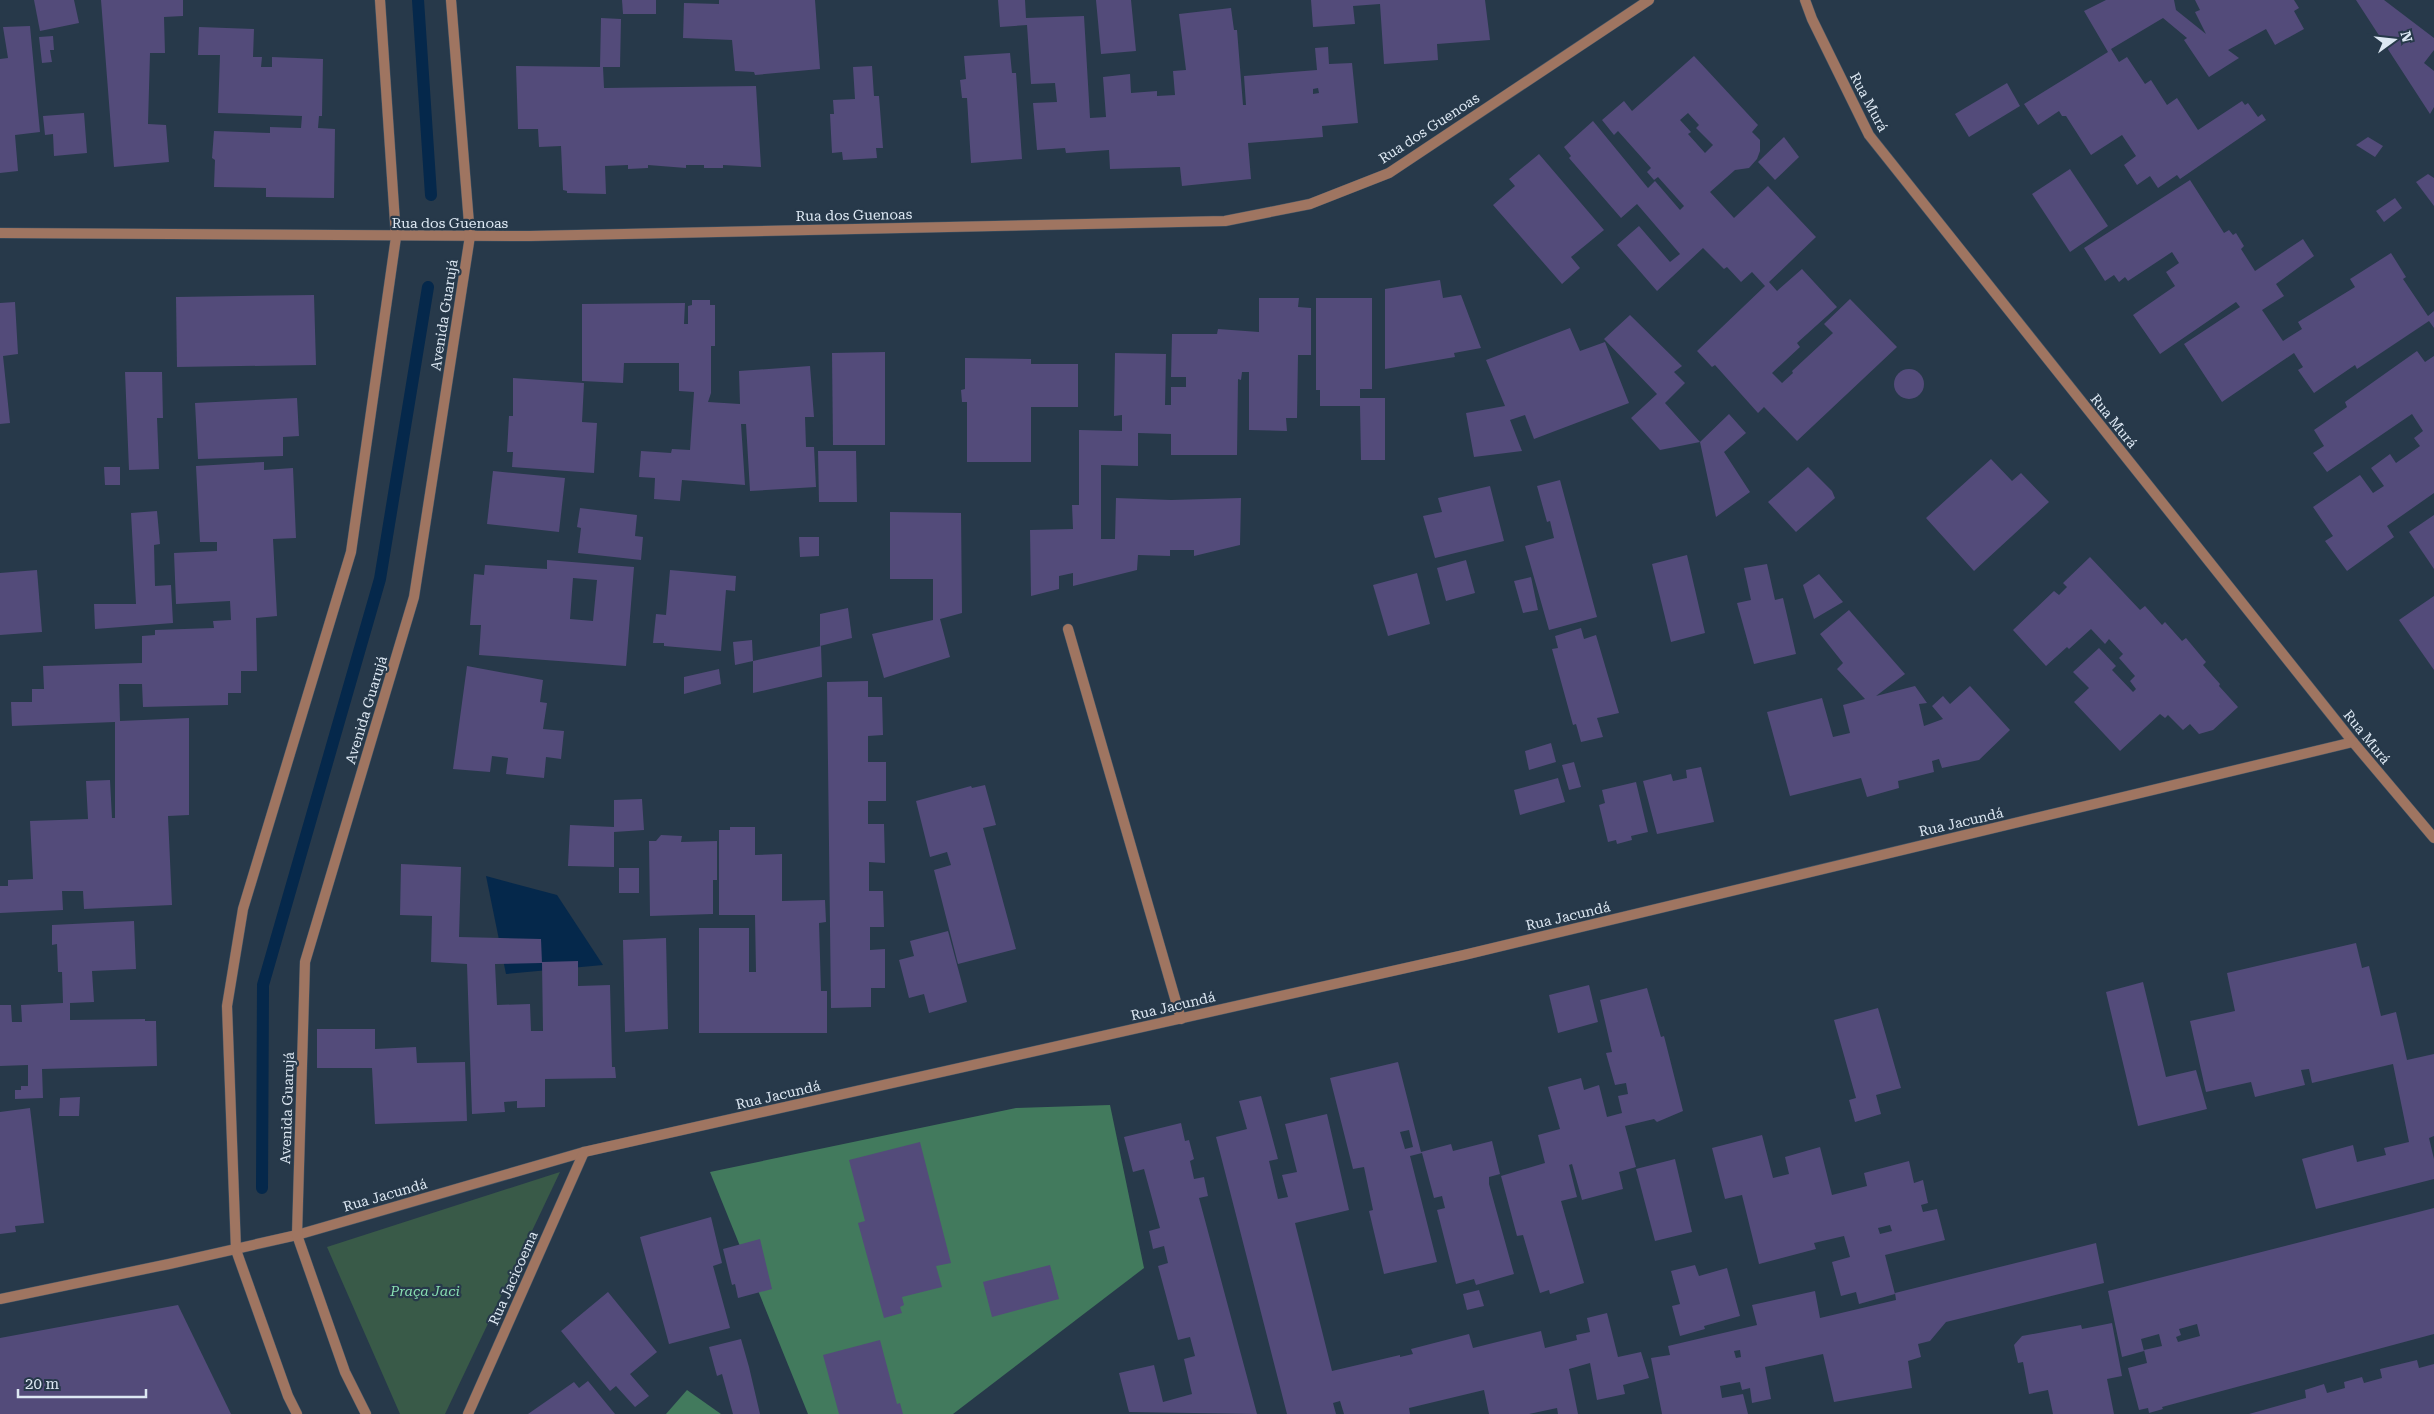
<svg xmlns="http://www.w3.org/2000/svg" width="2434" height="1414" viewBox="0 0 2434 1414" font-family="'Roboto Serif',serif">
<style>
.green{fill:#395a48}
.forest{fill:#427a5d}
.water{fill:#05284b}
.lines{fill:none;stroke-linecap:round;stroke-linejoin:round}
.stream{stroke:#05284b;stroke-width:12}
.building{fill:#534b7a;fill-rule:evenodd}
.service-casing{stroke:#445565;stroke-width:11}
.minor-casing{stroke:#445565;stroke-width:11}
.tertiary-casing{stroke:#445565;stroke-width:11}
.service{stroke:#9f7561;stroke-width:10}
.minor{stroke:#9f7561;stroke-width:10}
.tertiary{stroke:#9f7561;stroke-width:10}
.labels{text-anchor:middle;stroke-width:4.5;stroke-linejoin:round;paint-order:stroke}
.street-label{font-size:14px;fill:#dde8f3;stroke:#27394a}
.park-label{font-size:14px;font-style:italic;fill:#88deb1;stroke:#27394a}
</style>
<rect width="100%" height="100%" fill="#27394a"/>
<path class="green" d="M560,1172L445,1414H400L327,1247Z"/>
<g class="forest">
<path d="M1110,1105L1144,1268L953,1414H808L710,1172L1016,1108Z"/>
<path d="M687,1390L721,1414H666Z"/>
</g>
<path class="water" d="M486,876L557,895L603,965L506,974Z"/>
<g class="lines">
<g class="stream">
<path d="M418,0L431,195"/>
<path d="M262,1188L263,985L380,579L428,287"/>
</g>
</g>
<g class="building">
<path d="M34,0H74L79,23L40,31Z"/>
<path d="M101,0H183V16L164,17L165,53H150L148,124L166,125L169,162L114,167Z"/>
<path d="M622,0H656V14H623Z"/>
<path d="M719,0H815L820,69L755,75L754,72L735,71L732,40L683,38L684,3L719,4Z"/>
<path d="M998,0H1025L1026,18L1084,16L1090,118L1106,117L1103,77L1130,74L1131,93L1157,91V96L1175,95L1173,71L1186,70L1179,14L1231,8L1234,30H1237L1243,105H1246L1244,76L1317,70L1315,48L1328,47L1329,64L1352,63L1358,123L1322,126L1323,137L1248,143L1251,179L1182,186L1180,167L1110,169L1109,150L1066,153L1065,148L1037,150L1033,103L1057,102L1055,83L1031,84L1027,25L1000,27ZM1318,88L1319,93L1313,94V89Z"/>
<path d="M1096,0H1131L1136,51L1101,54Z"/>
<path d="M1311,0H1485L1490,40L1437,44L1438,60L1384,64L1380,4L1353,6L1355,24L1313,27Z"/>
<path d="M2106,0H2174L2176,10L2206,34L2195,12L2200,10L2195,0H2294L2299,8L2294,11L2304,29L2275,45L2266,29L2228,50L2239,58L2209,77L2184,40L2187,38L2163,18L2111,49L2119,62L2127,57L2145,84L2151,80L2167,105L2177,98L2198,130L2242,101L2245,105L2248,103L2258,117L2262,114L2266,120L2180,179L2177,175L2158,188L2150,176L2137,185L2124,165L2136,156L2122,135L2091,155L2066,116H2062L2059,111L2038,125L2024,104L2108,52L2084,11Z"/>
<path d="M2356,0H2384L2434,38V50L2424,63L2434,71V107L2430,114Z"/>
<path d="M601,18L621,19L620,67H603L604,88L756,86L761,167L723,165V168H704V165H686V168L648,165V168L628,169V165L605,166L606,194L567,193V191L563,190L561,146L539,147L538,129H518L516,66L600,67Z"/>
<path d="M30,26L40,132L15,135L18,171L0,173V59L8,58L3,27Z"/>
<path d="M199,27L254,29L253,57H262L261,67H272V57L323,59L322,116H319L318,128L335,129L334,198L266,197V188L214,187L215,160L212,158L214,131L270,133V127L301,128L302,116L218,113L220,55H198Z"/>
<path d="M53,36L54,50H50L52,62L42,63L39,37Z"/>
<path d="M1010,53L1012,73H1016L1022,159L971,163L967,98H962L960,80L966,79L964,56Z"/>
<path d="M1694,56L1758,125L1752,132L1760,140V151L1757,159L1749,168L1735,170L1710,192L1734,218L1768,186L1816,237L1769,282L1777,291L1802,269L1837,307L1797,343L1800,347L1772,373L1782,383L1793,373L1792,371L1833,333L1824,324L1850,299L1897,347L1797,441L1764,407L1758,413L1715,365L1712,367L1697,351L1765,286L1752,272L1741,282L1727,267L1724,269L1703,248L1657,291L1617,245L1639,226L1670,262L1680,254L1637,204L1621,218L1569,158L1571,156L1564,147L1593,121L1648,188L1655,181L1680,210L1684,206L1658,177L1654,180L1647,172L1651,168L1618,131L1614,135L1602,120L1624,101L1632,111ZM1688,113L1699,125L1696,128L1713,145L1705,153L1688,134L1691,132L1680,120Z"/>
<path d="M872,66L874,96H879L883,148H876L877,158L843,160L842,152L832,153L830,114H834L833,100L855,99L853,67Z"/>
<path d="M2007,83L2020,106L1969,137L1955,114Z"/>
<path d="M84,113L87,153L54,156L53,134L45,135L43,116Z"/>
<path d="M1784,137L1799,157L1775,180L1758,162Z"/>
<path d="M2368,137L2383,146L2375,157L2356,145Z"/>
<path d="M1539,154L1604,230L1571,257L1580,268L1562,284L1493,205L1515,186L1509,179Z"/>
<path d="M2070,169L2108,226L2070,252L2032,194Z"/>
<path d="M2428,174L2434,178V206L2416,182Z"/>
<path d="M2190,180L2224,233L2229,230L2233,235L2236,233L2244,246L2241,249L2255,271L2303,239L2314,256L2276,284L2284,296L2262,310L2283,341L2302,329L2298,322L2355,287L2350,279L2391,253L2406,277L2403,279L2428,316L2434,311V328L2429,321L2357,369L2355,365L2314,393L2298,370L2303,367L2294,353L2222,402L2184,344L2240,307L2236,302L2160,354L2133,315L2175,286L2166,272L2179,263L2172,252L2128,281L2125,277L2119,282L2114,275L2105,281L2084,248Z"/>
<path d="M2395,198L2402,208L2384,222L2376,211Z"/>
<path d="M1440,280L1443,298L1461,295L1481,348L1454,353L1455,357L1385,369V289Z"/>
<path d="M314,295L316,365L177,367L176,297Z"/>
<path d="M1259,298H1299L1298,307L1311,308V355H1298L1297,418H1286L1287,431L1249,430V372H1242L1241,380L1238,379L1237,455H1171V434L1138,433V466L1101,465V539H1115L1116,498L1171,500L1241,498L1240,545L1194,556V550H1170V556L1138,555L1137,570L1073,586V573L1059,576V589L1031,596L1030,530L1073,529L1072,505H1079V430L1122,431V415L1114,416L1115,353L1166,354L1165,405H1171V387H1186V377H1171L1172,334H1217L1218,329L1259,332Z"/>
<path d="M1316,298H1372V389H1360V398H1385V460H1361L1360,406H1320V390H1316Z"/>
<path d="M692,300H710V305H715V346H711V393L708,402L740,404L739,371L810,366L814,417H805L806,447H814L816,487L750,491L746,424H741L745,485L682,480L680,501L654,499L655,478L639,477L641,451L671,453L672,449L690,450L694,392L679,391V363H624L623,383L582,381V304L685,303L684,324H688V306L692,305Z"/>
<path d="M15,302L18,354L3,356L10,423L0,424V303Z"/>
<path d="M1630,315L1682,366L1674,372L1685,383L1665,403L1700,442L1660,450L1631,418L1657,394L1604,339Z"/>
<path d="M1570,328L1580,351L1605,342L1629,403L1534,439L1525,415L1510,420L1522,451L1474,457L1466,413L1505,406L1486,360Z"/>
<path d="M2417,351L2425,362L2434,356V493L2387,526L2394,537L2347,571L2325,541L2333,536L2313,507L2360,475L2373,493L2384,486L2371,468L2390,454L2396,463L2420,446L2414,438L2423,431L2412,414L2327,472L2313,453L2324,446L2314,430L2347,407L2345,402Z"/>
<path d="M885,352V445H833L832,353Z"/>
<path d="M965,358L1031,359V364H1078V407H1031V462H967V402H962L961,390L965,389Z"/>
<circle cx="1909" cy="384" r="15"/>
<path d="M125,372H162L163,418H157L159,469L129,470Z"/>
<path d="M513,378L584,383L582,422L597,423L594,473L512,467L513,452H507L509,416H513Z"/>
<path d="M297,398L299,436L283,437V456L198,459L195,403Z"/>
<path d="M1729,414L1746,433L1724,452L1750,492L1716,517L1700,442Z"/>
<path d="M818,451H856L857,502H819Z"/>
<path d="M1991,459L2012,481L2021,473L2049,502L1974,571L1926,518Z"/>
<path d="M264,462V470L293,468L296,538L273,539L277,616L256,618L257,671H241V693H228V705L143,707L142,684H119L120,721L189,718V815L168,816L172,905L84,909L83,891H62L63,910L0,913V886H8V880L33,879L30,821L88,819L86,781L110,780L112,818H115V722L12,726L11,702H32V689H44L43,666L142,663V636L155,635V630L214,628L213,621L231,620L230,601L176,604L174,553L217,551V542H200L196,466Z"/>
<path d="M104,467H120V485H105Z"/>
<path d="M1808,467L1832,491L1835,498L1796,532L1768,502Z"/>
<path d="M493,471L565,478L559,532L487,524Z"/>
<path d="M1560,480L1597,617L1549,630L1525,546L1554,538L1550,521L1547,522L1537,486Z"/>
<path d="M1490,486L1504,541L1435,558L1423,516L1442,512L1438,498Z"/>
<path d="M580,508L637,515L635,536L643,537L641,560L578,553L581,528L577,527Z"/>
<path d="M157,511L160,544L154,545L155,586L171,585L173,623L95,629L94,604H136L131,513Z"/>
<path d="M890,512L961,513L962,613L940,619L950,657L884,678L872,634L933,620V579H890Z"/>
<path d="M2434,515V569L2409,532Z"/>
<path d="M799,537H819V556L800,557Z"/>
<path d="M1687,555L1705,633L1671,642L1652,564Z"/>
<path d="M2090,557L2140,610L2145,606L2162,625L2165,622L2182,641L2186,638L2206,662L2203,665L2220,684L2219,686L2238,707L2213,730L2199,734L2190,724L2183,730L2168,715L2165,718L2160,714L2120,751L2074,702L2089,688L2073,672L2099,648L2116,666L2112,670L2133,692L2136,689L2130,681L2135,676L2119,658L2123,654L2109,639L2105,644L2091,629L2069,649L2067,647L2046,666L2013,630L2054,591L2059,595L2067,587L2063,583Z"/>
<path d="M547,560L634,567L626,666L479,655L481,625H470L474,574L484,575L485,565L547,569ZM573,578L597,580L593,621L570,619Z"/>
<path d="M1466,560L1475,593L1446,601L1437,568Z"/>
<path d="M1767,564L1775,600L1783,598L1796,654L1754,664L1737,603L1751,600L1744,568Z"/>
<path d="M37,570L42,632L0,635V573Z"/>
<path d="M670,570L736,576L735,591L726,590L721,651L664,646V643H653L656,614L666,615Z"/>
<path d="M1417,573L1430,624L1388,636L1373,585Z"/>
<path d="M1819,574L1843,602L1814,619L1803,585Z"/>
<path d="M1531,577L1538,610L1523,613L1514,581Z"/>
<path d="M2434,596V670L2399,620Z"/>
<path d="M848,608L852,638L820,646V614Z"/>
<path d="M1849,610L1905,674L1876,696L1915,686L1927,703L1919,704L1924,726L1943,719L1932,706L1943,696L1950,704L1970,686L2010,730L1979,760L1942,768L1939,759L1932,761L1934,772L1898,781L1899,788L1867,797L1861,778L1790,796L1767,712L1822,698L1833,737L1850,733L1843,705L1865,699L1837,669L1843,663L1820,634Z"/>
<path d="M1581,628L1584,639L1596,635L1619,713L1597,718L1603,737L1581,742L1576,724L1573,725L1552,649L1558,648L1555,636Z"/>
<path d="M752,640L753,661L821,646L822,677L753,693V661L735,665L733,642Z"/>
<path d="M467,666L543,680L540,702L547,703L543,729L564,731L561,759L546,757L544,778L506,774L508,758L492,756L490,772L453,769Z"/>
<path d="M719,669L721,684L684,694V677Z"/>
<path d="M868,681V697H882L883,735L868,736V762H886V801H868V824H884L885,863L869,862V891H883L884,927H870V950L885,949V988H871V1007L831,1008L827,682Z"/>
<path d="M1551,743L1556,762L1529,770L1525,751Z"/>
<path d="M1574,762L1581,787L1569,790L1562,765Z"/>
<path d="M1701,767L1714,822L1657,834L1643,781L1671,774L1673,781L1687,778L1686,770Z"/>
<path d="M1558,778L1565,802L1520,815L1514,790Z"/>
<path d="M1636,782L1648,832L1631,836L1632,840L1617,844L1616,840L1608,842L1599,805L1605,803L1602,790Z"/>
<path d="M985,785L996,825L983,828L1016,949L958,964L934,870L951,865L947,852L930,857L916,801L971,786L972,788Z"/>
<path d="M642,799L644,830L614,832V867L568,866L570,825L614,827V800Z"/>
<path d="M730,827H755V855L782,854V901L825,900L826,922L819,923L821,991H827V1033H699V928H749V972H756L755,915H719V830H730Z"/>
<path d="M661,835L682,836L681,842L717,841V880H713V914L650,916L649,841H656Z"/>
<path d="M401,864L461,867L459,937L541,939L542,963L495,964L497,1005L530,1004L531,1031H543L542,962L578,961V986L610,985L612,1067H615L616,1078L545,1079V1107L517,1108V1101L504,1102L505,1112L472,1114L467,964L431,962L432,916L400,915Z"/>
<rect x="619" y="868" width="20" height="25"/>
<path d="M134,921L136,969L92,971L94,1002L70,1003V1020L145,1019V1021H156L157,1066L42,1069L43,1098L15,1099V1090H21V1086H28V1065L0,1066V1005H11L12,1022H22L21,1005L63,1003L62,972H58L57,944L52,945V925Z"/>
<path d="M948,931L967,1002L929,1013L924,994L909,998L899,960L914,956L910,941Z"/>
<path d="M666,938L668,1029L625,1032L623,940Z"/>
<path d="M2356,943L2362,968L2369,966L2381,1016L2396,1012L2407,1060L2434,1054V1136L2429,1138L2434,1159V1179L2316,1209L2302,1159L2353,1145L2357,1162L2386,1155L2384,1148L2409,1142L2393,1064L2312,1083L2309,1069L2301,1070L2305,1085L2255,1097L2251,1082L2206,1092L2190,1021L2235,1011L2227,973Z"/>
<path d="M2143,982L2166,1077L2196,1070L2207,1109L2138,1126L2106,992Z"/>
<path d="M1589,985L1598,1022L1558,1033L1549,995Z"/>
<path d="M1647,988L1661,1037L1664,1036L1683,1111L1657,1122L1654,1119L1625,1126L1636,1167L1619,1172L1623,1189L1582,1200L1572,1164L1569,1165L1577,1197L1561,1201L1584,1283L1550,1294L1549,1290L1540,1293L1523,1235L1517,1236L1501,1176L1545,1163L1538,1135L1560,1129L1548,1087L1581,1078L1584,1090L1599,1085L1607,1117L1622,1113L1618,1096L1628,1094L1626,1083L1615,1085L1606,1053L1612,1052L1600,1000Z"/>
<path d="M1878,1008L1901,1088L1876,1095L1881,1114L1855,1122L1849,1100L1856,1098L1834,1020Z"/>
<path d="M317,1029H375V1049L416,1047L417,1063L465,1062L467,1121L375,1124L372,1068H317Z"/>
<path d="M1398,1062L1421,1152L1451,1144L1453,1151L1492,1141L1500,1174L1489,1177V1184L1514,1274L1476,1285L1474,1279L1456,1284L1437,1210L1445,1208L1442,1196L1434,1198L1422,1153L1410,1156L1437,1262L1384,1274L1369,1211L1373,1210L1364,1167L1353,1169L1330,1078ZM1409,1130L1413,1147L1405,1149L1400,1132Z"/>
<path d="M1261,1096L1278,1159L1269,1161L1278,1199L1288,1197L1282,1175L1297,1172L1285,1124L1327,1114L1349,1210L1295,1223L1332,1371L1400,1355V1357L1413,1354L1411,1349L1469,1334L1473,1348L1541,1331L1545,1348L1577,1340L1576,1335L1590,1332L1587,1318L1607,1313L1618,1357L1641,1352L1649,1378L1623,1385L1625,1394L1597,1400L1590,1363L1569,1369L1578,1414H1558L1557,1408L1529,1414H1489L1484,1390L1409,1408L1410,1414H1344L1340,1401L1333,1403L1336,1414H1287L1216,1137L1247,1129L1239,1101Z"/>
<path d="M80,1097L79,1116H59L60,1098Z"/>
<path d="M30,1108L44,1223L15,1226L16,1232L0,1234V1112Z"/>
<path d="M1181,1123L1185,1141L1189,1140L1194,1159L1190,1161L1194,1179L1204,1177L1208,1196L1199,1198L1257,1414L1129,1412L1119,1373L1154,1365L1163,1402L1192,1394L1184,1359L1195,1356L1190,1337L1178,1340L1158,1266L1168,1263L1164,1246L1153,1249L1149,1231L1160,1228L1144,1169L1133,1172L1124,1137Z"/>
<path d="M1762,1135L1773,1178L1789,1174L1785,1157L1820,1147L1832,1195L1867,1186L1864,1173L1909,1161L1914,1183L1923,1180L1928,1203L1921,1205L1923,1212L1937,1209L1945,1240L1885,1255L1895,1294L1859,1304L1856,1292L1841,1296L1832,1262L1850,1257L1844,1236L1814,1243L1816,1249L1759,1264L1742,1195L1725,1199L1712,1148ZM1890,1225L1892,1231L1880,1234L1878,1228Z"/>
<path d="M920,1142L951,1263L936,1266L942,1287L902,1297L904,1305L900,1307L902,1313L884,1318L858,1223L865,1221L849,1160Z"/>
<path d="M1675,1159L1692,1232L1655,1241L1636,1169Z"/>
<path d="M2434,1208V1334L2162,1407L2163,1409L2149,1413L2148,1408L2139,1410L2128,1368L2147,1363L2144,1350L2162,1346L2159,1334L2141,1339L2144,1351L2122,1357L2108,1291ZM2197,1324L2200,1336L2178,1342L2176,1337L2181,1335L2179,1329Z"/>
<path d="M711,1217L722,1263L713,1266L730,1328L669,1344L640,1237Z"/>
<path d="M760,1239L772,1289L738,1298L735,1284L732,1285L723,1249Z"/>
<path d="M2096,1243L2104,1283L1946,1322L1930,1341L1918,1344L1921,1357L1908,1361L1912,1388L1834,1402L1823,1354L1765,1367L1771,1399L1752,1403L1750,1388L1742,1390L1740,1382L1720,1386L1722,1398L1743,1394L1748,1414H1662L1651,1358L1670,1355L1668,1346L1757,1325L1752,1305L1815,1291L1820,1318L1896,1300L1895,1293ZM1740,1350L1741,1357L1736,1358L1734,1351Z"/>
<path d="M1050,1265L1059,1299L992,1317L983,1282Z"/>
<path d="M1695,1265L1699,1276L1727,1268L1740,1316L1704,1326L1705,1329L1680,1336L1672,1306L1680,1304L1671,1271Z"/>
<path d="M1479,1290L1484,1306L1467,1310L1463,1294Z"/>
<path d="M608,1292L657,1352L630,1374L649,1396L635,1407L616,1386L610,1391L561,1331Z"/>
<path d="M178,1305L231,1414H0V1338Z"/>
<path d="M2112,1323L2122,1376L2107,1379L2114,1414H2053L2048,1390L2029,1394L2023,1362L2018,1363L2014,1345L2022,1336L2081,1325L2082,1329Z"/>
<path d="M741,1339L749,1367L760,1414H733L722,1374L717,1376L709,1347Z"/>
<path d="M880,1340L897,1404L900,1403L903,1414H839L823,1355Z"/>
<path d="M2417,1360L2419,1368L2434,1364V1414H2249L2306,1398L2305,1390L2324,1384L2327,1393L2345,1388L2344,1382L2362,1377L2364,1383L2382,1378L2380,1369Z"/>
<path d="M588,1381L615,1414H528L574,1382L579,1388Z"/>
</g>
<g class="lines">
<defs>
<path id="service" d="M1068,629L1181,1019"/>
<g id="minor">
<path d="M1805,0L1812,19L1869,135L2353,742L2434,838"/>
<path d="M0,233L530,236L1225,221L1310,204L1389,173L1649,0"/>
<path d="M0,1299L169,1264L297,1235L584,1152L1464,955L2353,742"/>
<path d="M468,1414L584,1152"/>
</g>
<g id="tertiary">
<path d="M297,1414L288,1396L236,1250L227,1006L243,909L351,552L396,237L380,0"/>
<path d="M366,1414L345,1372L297,1235L305,962L414,597L470,236L451,0"/>
</g>
</defs>
<use href="#service" class="service-casing"/>
<use href="#minor" class="minor-casing"/>
<use href="#tertiary" class="tertiary-casing"/>
<use href="#service" class="service"/>
<use href="#minor" class="minor"/>
<use href="#tertiary" class="tertiary"/>
</g>
<g class="labels">
<g class="street-label">
<text transform="translate(1869 102) rotate(62)" y="5">Rua Murá</text>
<text transform="translate(1429 128) rotate(-33)" y="5">Rua dos Guenoas</text>
<text transform="translate(854 215) rotate(-1)" y="5">Rua dos Guenoas</text>
<text x="450" y="228">Rua dos Guenoas</text>
<text transform="translate(444 315) rotate(-81)" y="5">Avenida Guarujá</text>
<text transform="translate(2114 421) rotate(51)" y="5">Rua Murá</text>
<text transform="translate(366 710) rotate(-73)" y="5">Avenida Guarujá</text>
<text transform="translate(2367 737) rotate(51)" y="5">Rua Murá</text>
<text transform="translate(1961 822) rotate(-13)" y="5">Rua Jacundá</text>
<text transform="translate(1568 916) rotate(-13)" y="5">Rua Jacundá</text>
<text transform="translate(1173 1006) rotate(-13)" y="5">Rua Jacundá</text>
<text transform="translate(778 1095) rotate(-13)" y="5">Rua Jacundá</text>
<text transform="translate(287 1108) rotate(-88)" y="5">Avenida Guarujá</text>
<text transform="translate(385 1195) rotate(-16)" y="5">Rua Jacundá</text>
<text transform="translate(513 1278) rotate(-66)" y="5">Rua Jacicoema</text>
</g>
<g class="park-label">
<text x="425" y="1296">Praça Jaci</text>
</g>
</g>
<g transform="translate(2394 40) rotate(75)" stroke="#27394a" stroke-width="4" paint-order="stroke">
<path d="M0-4L9 19L0 12L-9 19Z" fill="#dde8f3"/>
<text y="-8" font-size="14" font-weight="bold" text-anchor="middle" fill="#dde8f3">N</text>
</g>
<path d="M18 1389v8h128v-8" fill="none" stroke="#dde8f3" stroke-width="2.5"/>
<text x="25" y="1389" font-size="15" fill="#dde8f3" stroke="#27394a" stroke-width="4" paint-order="stroke">20 m</text>
</svg>
